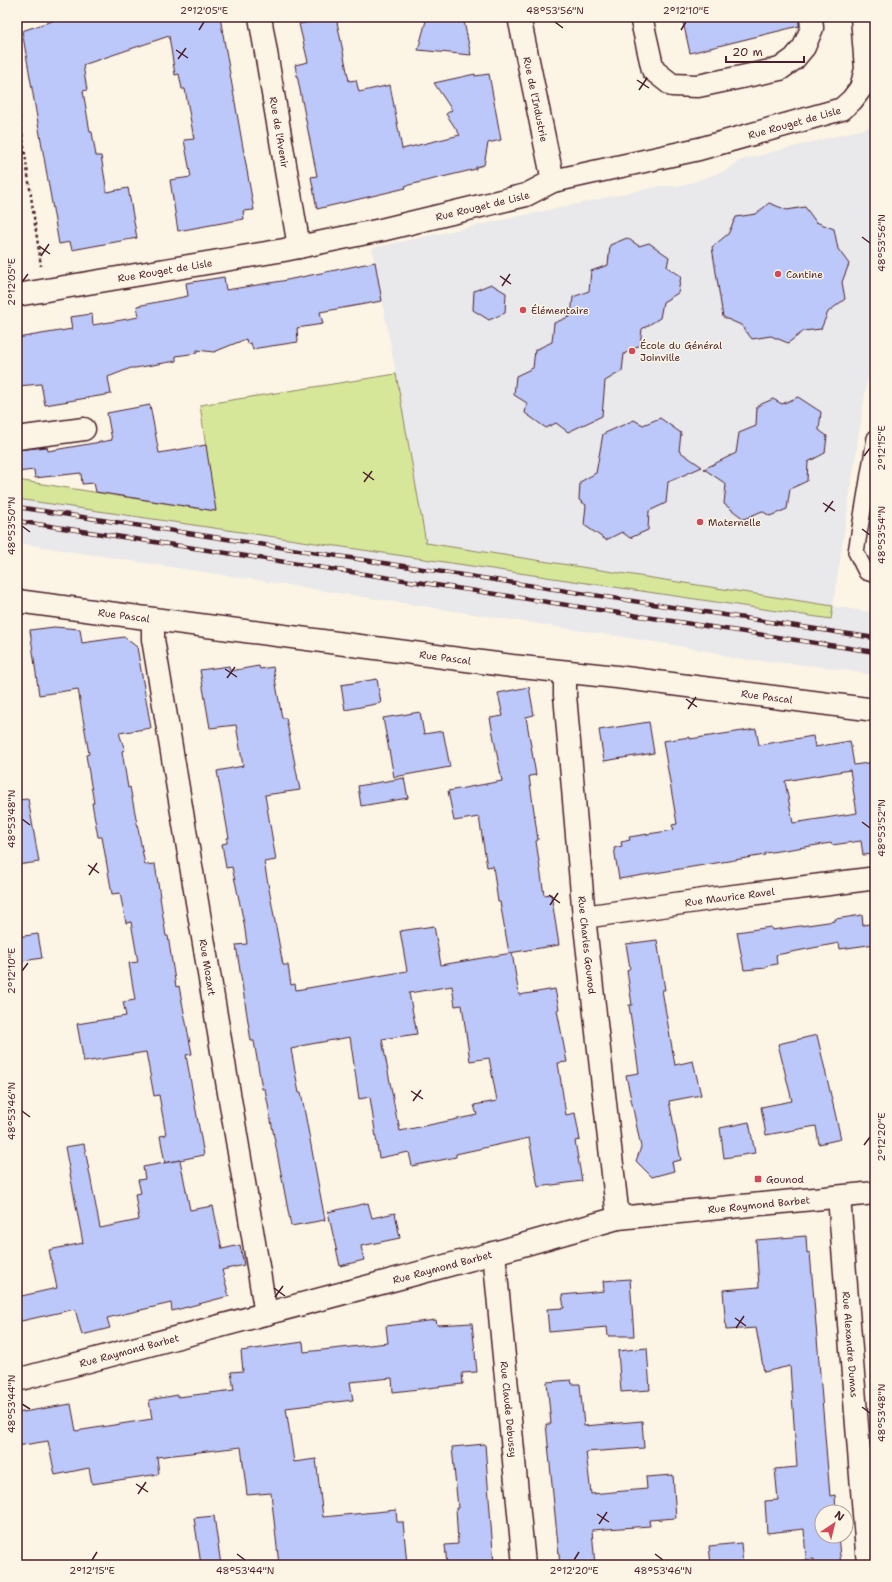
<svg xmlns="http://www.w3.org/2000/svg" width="892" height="1582" viewBox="0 0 892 1582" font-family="'Shantell Sans',sans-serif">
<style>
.built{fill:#e9e8eb}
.green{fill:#d7e79a;stroke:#908362}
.building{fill:#bcc8f9;stroke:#4a1f2b;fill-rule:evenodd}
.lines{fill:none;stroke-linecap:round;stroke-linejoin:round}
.lane-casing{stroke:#4a1f2b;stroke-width:18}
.street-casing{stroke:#4a1f2b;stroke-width:25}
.path{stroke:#4a1f2b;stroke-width:2.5;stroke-dasharray:3 3;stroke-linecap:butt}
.lane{stroke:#fcf5e5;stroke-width:15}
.street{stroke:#fcf5e5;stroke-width:22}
.rail-casing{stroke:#4a1f2b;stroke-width:4.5}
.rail{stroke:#fcf5e5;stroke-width:3;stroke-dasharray:9;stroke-linecap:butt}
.ticks{fill:none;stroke:#4a1f2b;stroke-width:1.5}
.poi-dot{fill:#d1495b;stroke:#fcf5e5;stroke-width:1.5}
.labels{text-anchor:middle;stroke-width:3;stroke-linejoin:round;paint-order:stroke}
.street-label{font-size:10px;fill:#4a1f2b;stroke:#fcf5e5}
.poi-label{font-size:10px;fill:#4a1f2b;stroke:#fcf5e5;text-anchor:start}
.neatline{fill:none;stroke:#4a1f2b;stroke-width:1.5}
.ticks-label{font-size:10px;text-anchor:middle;fill:#4a1f2b}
</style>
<rect width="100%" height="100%" fill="#fcf5e5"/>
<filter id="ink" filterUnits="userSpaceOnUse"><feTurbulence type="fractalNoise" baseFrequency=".025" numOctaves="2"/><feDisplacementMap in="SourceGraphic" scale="8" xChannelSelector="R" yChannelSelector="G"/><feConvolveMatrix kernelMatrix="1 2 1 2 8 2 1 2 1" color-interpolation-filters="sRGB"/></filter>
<g filter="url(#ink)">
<path class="built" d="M875,126V328L833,606L875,613V675L817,666L730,658L718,653L667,644L17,543V499L831,619L833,606L426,543L200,405L396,374L372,248L660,186H681L725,171L741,160Z"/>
<path class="green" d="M396,374L426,543L833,606L831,619L17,499V480L215,511L200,405Z"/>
<g class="building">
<path d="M64,17H220L254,210L243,211L244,219L178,231L170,180L191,177L184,140L194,139L185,89H182L179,74L175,75L169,36L83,65L87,90L83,91L90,132H92L96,156H101L107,192L128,188L137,238L72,250L70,242L59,244L22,31Z"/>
<path d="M336,17L349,81L356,80L359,92L390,85L402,149L460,135L446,114L452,110L434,83L475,74V76L489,74L501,140L488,143L484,165L476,167V169L405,186L406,188L317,209L311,177L317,176L295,65L308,62L299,24Z"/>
<path d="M427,17H463L471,55L418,50Z"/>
<path d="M682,17H799V26L690,53Z"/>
<path d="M769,203L787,210L805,207L816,222L834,229L838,249L849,264L842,282L845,299L828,312L821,329L804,331L788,343L771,336L752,339L741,325L723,317L712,247L728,234L736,217L756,214Z"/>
<path d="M627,238L639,246L649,243L669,257L667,267L681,276L678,293L663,302L660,318L642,329L640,345L624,354L622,371L605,381L602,416L568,432L556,423L546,428L525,413L527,403L514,395L516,376L533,368L535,350L552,342L554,323L571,316L573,297L589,291L591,271L608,265L610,245Z"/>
<path d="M375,262L382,301L320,312L323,324L297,328L298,342L258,348L253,350L251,343L247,344L246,339L214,352L197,350V353L176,356V361L135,368H131L108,377L111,394L45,405L41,384L17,386V338L72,329L70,317L92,314L93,325L139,317L137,306L188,296L186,283L224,277L226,290L282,281Z"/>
<path d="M491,284L506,293L505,313L489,320L473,310L474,291Z"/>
<path d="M798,397L821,412L819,430L827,436L825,453L808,462L807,481L790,489L787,509L770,516L762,511L744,519L724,504L726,484L704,469L736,453L739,433L756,426L757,406L773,399L782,404Z"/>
<path d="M150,405L159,453L206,445L216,511L96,492L94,483L82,484L81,473L35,478L34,470L17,472V450L47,447L48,451L112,440L107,413Z"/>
<path d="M660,418L681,433L679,451L702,467L668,482L666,503L649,511L648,530L630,538L622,532L606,540L584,525L586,505L579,500L580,482L596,473L603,434L634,420L643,425Z"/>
<path d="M54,627L80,629L82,643L124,637L137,647L151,728L119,733L125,750L122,751L128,788L130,787L145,865L155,864L166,936H168L176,987L179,986L192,1054L186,1055L204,1155L165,1163L160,1136L166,1135L159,1095L154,1096L146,1052L84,1062L77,1024L126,1016L123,1002L135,1000L129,963L138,962L131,922L126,923L120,893L112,894L102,837H98L92,803H94L86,755L89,754L78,689L39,695L30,630Z"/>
<path d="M229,666L230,671L259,666L260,669L273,667L282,718H286L300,790L265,795L276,860L264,862L283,965H288L291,985L295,984L296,990L407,971L400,931L434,926L441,965L512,953L519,995L555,989L559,1009L557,1010L567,1062L558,1063L566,1115L575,1113L580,1140L575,1141L582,1181L538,1187L529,1138L456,1154V1157L412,1166L409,1152L379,1158L370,1097L359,1099L350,1037L300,1046V1047L291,1049L299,1093L301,1092L325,1220L291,1226L265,1089H262L254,1041H251L236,945L247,944L244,923L232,867L226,868L222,844L227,843V838H229L217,771L243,766L236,725L210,728L200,670ZM452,986L455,1006L462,1005L470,1061L489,1058L497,1101L474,1105L477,1115L400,1131L398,1120H397L382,1039L417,1034L409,993Z"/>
<path d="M377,679L381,703L345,710L341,685Z"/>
<path d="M529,687L534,715L526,717L536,775L529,776L538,840L536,841L544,895L551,894L559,945L509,953L500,902H498L493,866L487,867L479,817L454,821L448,791L502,781L490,718L503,716L498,693Z"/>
<path d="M420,712L424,734L443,731L450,767L394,777L383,718Z"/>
<path d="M649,722L654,753L604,761L599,730Z"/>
<path d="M756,729L759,745L813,736L815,747L850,741L854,765L875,762V854L863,855L861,841L832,845L831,843L765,853V855L619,879L614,848L622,846L621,842L630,840L629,837L674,830L672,825L677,824L663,741L690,737V739ZM850,770L857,813L793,823L785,781Z"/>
<path d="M404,778L408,798L361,806L358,786Z"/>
<path d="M28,799L39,862L17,865V800Z"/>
<path d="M862,915L863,925L875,923V944L840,949L839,943L776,955L777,964L766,966V968L744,970L737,932L771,927L772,930L835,921V919Z"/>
<path d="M38,934L42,958L17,962V937Z"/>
<path d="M657,940L665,990H662L675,1065L693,1061L701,1095L669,1101L681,1160L672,1162L674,1171L652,1177L636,1161L641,1147L626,1075L639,1073L629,1005H632L627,971L630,968L626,944Z"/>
<path d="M817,1035L841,1139L819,1144L816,1126L766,1135L761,1107L792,1101L778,1044Z"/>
<path d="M749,1122L755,1153L724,1158L720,1128Z"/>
<path d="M84,1144L100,1228L139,1220L135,1194L141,1193L138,1180L145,1179L143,1167L180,1160L190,1210L213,1206L222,1249L240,1245L244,1265L222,1270L229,1296L172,1311L171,1303L107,1318L110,1328L82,1335L75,1309L17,1322V1297L57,1288L49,1250L83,1243L65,1147Z"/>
<path d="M368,1203L372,1218L395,1213L400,1238L361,1246L364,1260L340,1266L328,1212Z"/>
<path d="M806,1236L807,1253L810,1252L830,1496L835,1495L836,1512H822V1536H838L841,1565H815L814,1559L806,1560L804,1529L767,1533L765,1501L778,1500L775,1469L797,1467L790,1366L764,1372L756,1328L726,1330L723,1290L759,1287L756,1240Z"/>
<path d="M630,1279L634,1336H608L607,1327L549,1332L547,1309L564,1308L562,1295L604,1291L603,1281Z"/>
<path d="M436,1320L437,1325L472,1323L477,1372L462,1373L463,1384L393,1392L392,1378L350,1382L353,1400L286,1408L294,1462L316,1459L323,1517L396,1510L397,1522H403L407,1564L279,1565L271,1493L247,1495L241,1447L157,1457L159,1474L92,1484L89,1468L55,1475L48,1441L17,1446V1413L71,1404L76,1431L152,1419L149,1400L178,1395V1397L234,1390L231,1372L243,1371L241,1351L303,1342L304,1352L388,1343L386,1326Z"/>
<path d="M647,1348L650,1390L621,1392L618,1351Z"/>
<path d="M571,1380L572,1384H580L584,1426L642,1421L644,1448L586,1452L591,1494L647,1489L646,1477L673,1475L676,1518L649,1520L650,1526L592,1530L595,1565H560L546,1424H551L547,1382Z"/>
<path d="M485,1444L494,1565H447L445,1545L458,1544L456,1508H458L452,1447Z"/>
<path d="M214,1516L221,1565H201L194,1518Z"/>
<path d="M741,1543L743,1565H711L709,1546Z"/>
</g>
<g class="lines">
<defs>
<path id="lane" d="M875,438L856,552L866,572L875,575"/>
<g id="street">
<path id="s1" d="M260,17L299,247"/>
<path id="s2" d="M519,17L553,181"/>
<path d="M641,17L653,70L672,85L698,86L780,69L794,59L804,47L812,28L811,17"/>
<path id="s3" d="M17,295L284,250L381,230L526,195L553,181L699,149L842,109L852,100L861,88L866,69L862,17"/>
<path d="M17,438L84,429"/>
<path id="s4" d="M17,601L512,666L617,677L875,710"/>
<path id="s5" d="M153,620V639L266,1314"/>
<path id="s6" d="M565,672V695L584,917L618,1218"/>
<path id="s7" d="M584,917L710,899L869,879L875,880"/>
<path id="s8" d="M839,1197L868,1565"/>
<path id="s9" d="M494,1253L524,1565"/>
<path id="s10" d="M17,1380L494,1253L618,1218L875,1193"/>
</g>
</defs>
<use href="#lane" class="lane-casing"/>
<use href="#street" class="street-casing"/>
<path class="path" d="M17,98L41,266"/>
<use href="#lane" class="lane"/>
<use href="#street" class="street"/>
<defs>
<g id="rail">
<path d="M17,507L875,638"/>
<path d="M17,521L875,652"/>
</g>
</defs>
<use href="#rail" class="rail-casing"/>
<use href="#rail" class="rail"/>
</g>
</g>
<path class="ticks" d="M555,22L563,28M199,30L204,22M681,30L686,22M176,50L188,58M178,59L186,48M637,80L649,88M639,90L647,78M862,237L870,243M39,246L50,254M41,256L49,244M500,276L511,284M22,282L28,274M502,286L510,274M864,456L870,448M363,472L374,480M364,482L372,471M823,503L835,511M825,512L833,501M22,526L30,532M862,529L870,535M225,669L237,677M227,678L235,667M686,699L697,707M688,709L696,697M22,819L30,825M862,822L870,828M88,865L99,873M89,875L97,863M549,895L560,903M550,905L558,893M22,971L28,963M411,1091L423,1099M413,1101L421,1090M22,1111L30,1117M864,1145L870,1137M274,1288L285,1296M275,1297L283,1286M735,1318L746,1326M736,1328L744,1316M22,1404L30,1409M862,1407L870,1413M136,1484L148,1492M138,1494L146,1482M597,1514L609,1522M599,1524L607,1512M237,1554L245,1560M655,1554L663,1560M92,1560L97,1552M574,1560L579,1552"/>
<g class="poi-dot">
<circle cx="778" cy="274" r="4"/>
<circle cx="523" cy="310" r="4"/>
<circle cx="632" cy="351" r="4"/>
<circle cx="700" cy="522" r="4"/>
<rect x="754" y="1175" width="8" height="8" rx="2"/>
</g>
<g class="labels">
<g class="street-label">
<text dy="4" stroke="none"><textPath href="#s2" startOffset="84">Rue de l'Industrie</textPath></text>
<text dy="4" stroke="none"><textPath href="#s3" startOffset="798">Rue Rouget de Lisle</textPath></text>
<text dy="4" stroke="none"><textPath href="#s1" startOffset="117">Rue de l'Avenir</textPath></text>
<text dy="4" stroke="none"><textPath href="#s3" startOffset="474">Rue Rouget de Lisle</textPath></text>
<text dy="4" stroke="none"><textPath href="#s3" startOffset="150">Rue Rouget de Lisle</textPath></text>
<text dy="4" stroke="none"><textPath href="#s4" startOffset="108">Rue Pascal</textPath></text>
<text dy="4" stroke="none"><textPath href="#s4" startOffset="432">Rue Pascal</textPath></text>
<text dy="4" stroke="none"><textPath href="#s4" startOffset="756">Rue Pascal</textPath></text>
<text dy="4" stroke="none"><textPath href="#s7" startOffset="147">Rue Maurice Ravel</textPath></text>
<text dy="4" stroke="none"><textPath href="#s6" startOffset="274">Rue Charles Gounod</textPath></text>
<text dy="4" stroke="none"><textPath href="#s5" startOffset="352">Rue Mozart</textPath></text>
<text dy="4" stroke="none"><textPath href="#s10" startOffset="764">Rue Raymond Barbet</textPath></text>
<text dy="4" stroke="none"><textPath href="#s10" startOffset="440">Rue Raymond Barbet</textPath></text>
<text dy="4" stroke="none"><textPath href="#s8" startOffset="148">Rue Alexandre Dumas</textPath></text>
<text dy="4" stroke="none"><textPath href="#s10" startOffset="116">Rue Raymond Barbet</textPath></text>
<text dy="4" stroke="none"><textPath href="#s9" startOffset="157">Rue Claude Debussy</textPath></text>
</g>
<g class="poi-label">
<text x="786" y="278">Cantine</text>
<text x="531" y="314">Élémentaire</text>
<text x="640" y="349">École du Général<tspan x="640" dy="12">Joinville</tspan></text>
<text x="708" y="526">Maternelle</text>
<text x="766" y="1183">Gounod</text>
</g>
</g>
<rect width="892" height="1582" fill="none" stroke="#fcf5e5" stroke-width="44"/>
<g transform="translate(834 1524) rotate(35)"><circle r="19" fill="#fcf5e5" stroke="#b59f9b"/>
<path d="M0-3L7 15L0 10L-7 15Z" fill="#d1495b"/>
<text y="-6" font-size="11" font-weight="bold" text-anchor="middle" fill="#4a1f2b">N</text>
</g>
<path d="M726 56v6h78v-6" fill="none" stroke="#4a1f2b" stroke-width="2"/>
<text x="732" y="56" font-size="12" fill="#4a1f2b" stroke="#fcf5e5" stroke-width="3" paint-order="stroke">20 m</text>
<rect x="22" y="22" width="848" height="1538" class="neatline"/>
<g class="ticks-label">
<text x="204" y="14">2°12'05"E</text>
<text x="555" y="14">48°53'56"N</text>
<text x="686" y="14">2°12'10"E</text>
<text transform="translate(881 243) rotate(-90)" y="4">48°53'56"N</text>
<text transform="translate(11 282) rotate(-90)" y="4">2°12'05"E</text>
<text transform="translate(881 448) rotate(-90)" y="4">2°12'15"E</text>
<text transform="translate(11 526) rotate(-90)" y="4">48°53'50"N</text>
<text transform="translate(881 535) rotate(-90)" y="4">48°53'54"N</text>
<text transform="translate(11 819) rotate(-90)" y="4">48°53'48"N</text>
<text transform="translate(881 828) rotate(-90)" y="4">48°53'52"N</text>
<text transform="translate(11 971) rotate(-90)" y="4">2°12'10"E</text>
<text transform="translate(11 1111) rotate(-90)" y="4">48°53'46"N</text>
<text transform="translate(881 1137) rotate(-90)" y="4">2°12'20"E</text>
<text transform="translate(11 1404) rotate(-90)" y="4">48°53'44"N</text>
<text transform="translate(881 1413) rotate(-90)" y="4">48°53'48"N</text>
<text x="92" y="1574">2°12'15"E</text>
<text x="245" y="1574">48°53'44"N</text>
<text x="574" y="1574">2°12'20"E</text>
<text x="663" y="1574">48°53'46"N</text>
</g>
</svg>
